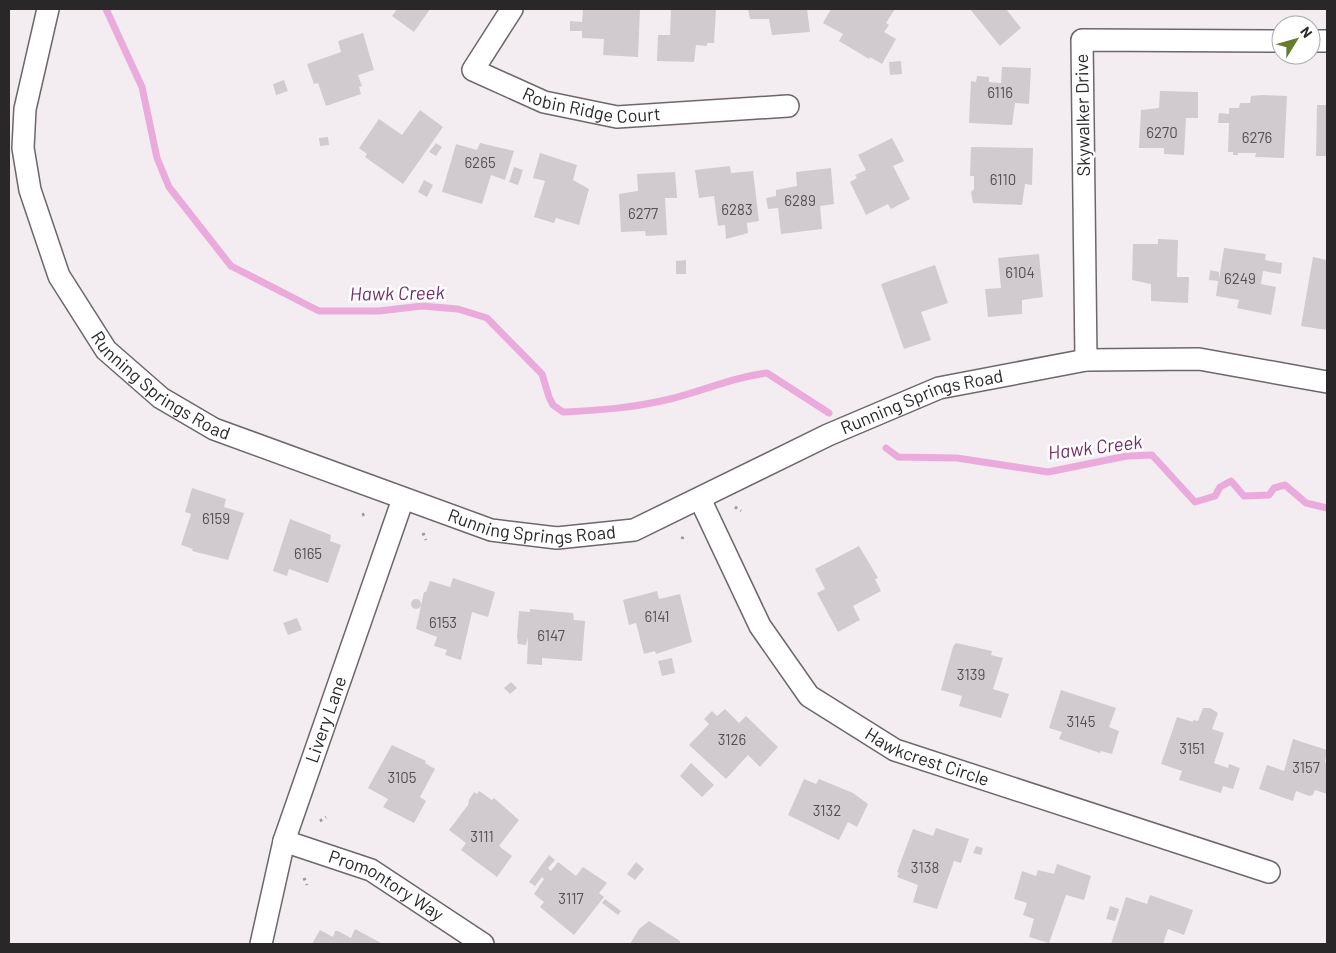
<svg xmlns="http://www.w3.org/2000/svg" width="1336" height="953" viewBox="0 0 1336 953" font-family="Barlow,sans-serif">
<style>
.lines{fill:none;stroke-linecap:round;stroke-linejoin:round}
.stream{stroke:#eaabdc;stroke-width:7}
.building{fill:#d1cbcf}
.street-casing{stroke:#6c676a;stroke-width:24}
.path{stroke:#9c979b;stroke-width:3;stroke-dasharray:2.5 4;stroke-linecap:butt}
.street{stroke:#fff;stroke-width:21}
.labels{text-anchor:middle;stroke-width:5;stroke-linejoin:round;paint-order:stroke}
.number-label{font-size:15px;fill:#535052}
.street-label{font-size:18px;fill:#292728;stroke:#fff}
.water-label{font-size:19px;font-style:italic;fill:#742c69;stroke:#fff}
</style>
<rect width="100%" height="100%" fill="#f3edf2"/>
<g class="lines">
<g class="stream">
<path d="M106,9L142,87L157,158L169,187L231,266L319,311H379L422,306L458,309L487,318L542,374L549,397L553,405L563,412C601,410 633,408 670,399C703,391 733,377 767,373L829,413"/>
<path d="M886,448L898,457L957,458L1048,472L1127,456L1152,455L1195,502L1215,496L1220,487L1231,481L1244,496L1269,495L1274,488L1285,485L1306,503L1327,508"/>
</g>
</g>
<g class="building">
<path d="M397,9H430L414,32L392,16Z"/>
<path d="M583,9H640L638,57L603,55L604,39L582,38V31H570V21L582,22Z"/>
<path d="M671,9H716L714,43H707V46L696,45L694,62L657,61L658,35H670Z"/>
<path d="M748,9H807L810,32L772,35L769,19H750Z"/>
<path d="M831,9H895L886,23L889,25L884,32L896,39L882,64L870,57L869,59L839,41L843,34L823,23Z"/>
<path d="M970,9H1006L1021,28L1000,46Z"/>
<path d="M363,33L374,70L358,75L362,86L359,87L361,94L326,106L318,83L314,84L307,64L341,52L338,41Z"/>
<path d="M901,61L902,74L890,75L889,62Z"/>
<path d="M1002,67L1031,68L1029,104L1015,103L1012,125L969,123L971,81L976,82L977,76L989,77V82L1001,83Z"/>
<path d="M284,80L288,91L276,95L273,84Z"/>
<path d="M1160,91L1198,92V118H1186L1184,155L1164,154V148H1139L1141,110L1159,108Z"/>
<path d="M1262,95L1287,96L1284,158L1255,157L1256,153H1238V155H1233V152H1228L1229,123H1218L1219,113L1229,114V108H1239L1240,103H1250L1251,96Z"/>
<path d="M1317,105H1327V156H1316Z"/>
<path d="M420,110L443,127L403,184L365,157L367,154L359,148L379,119L402,135Z"/>
<path d="M328,137L329,145L320,146L319,138Z"/>
<path d="M892,138L904,161L893,166L910,199L891,209L888,204L866,215L850,182L857,178L855,175L866,170L858,155Z"/>
<path d="M436,143L442,147L436,156L429,152Z"/>
<path d="M480,143L514,151L505,180L491,175L482,204L442,192L456,144L477,150Z"/>
<path d="M971,147L1033,148L1032,185L1025,184L1022,205L973,203L971,192L974,189V176H970Z"/>
<path d="M540,153L577,165L573,180L589,189L579,225L556,218L554,223L534,217L545,181L533,178Z"/>
<path d="M730,166L731,173L753,171L759,221L747,223L748,233L726,239L725,225L718,226L714,196L699,198L695,170Z"/>
<path d="M514,167L523,170L518,185L509,182Z"/>
<path d="M831,168L834,204L820,206L822,229L781,234L778,208L768,209L766,198L776,196V190L797,186L796,172Z"/>
<path d="M675,172L677,198H665L667,235L646,236L645,231L621,232L619,194L638,191L637,174Z"/>
<path d="M424,180L433,185L427,197L418,192Z"/>
<path d="M1158,239L1178,240L1177,277H1189L1188,303L1151,301V284L1132,280L1133,244H1158Z"/>
<path d="M1224,248L1266,254L1265,260L1282,263L1281,274L1263,271L1261,284L1276,287L1271,315L1237,308L1239,300L1216,296L1218,281L1209,280L1210,270L1219,272V279Z"/>
<path d="M1039,254L1043,297L1022,300V314L988,317L985,289L1001,288L998,258Z"/>
<path d="M1313,257L1327,260V330L1301,326Z"/>
<path d="M686,260V274H676V261Z"/>
<path d="M935,265L948,303L921,312L931,340L904,349L881,284Z"/>
<path d="M192,488L226,499L224,507L244,513L228,560L192,551L193,549L181,545L191,514L185,512Z"/>
<path d="M290,519L331,535L330,541L341,545L328,583L289,569L287,576L273,571Z"/>
<path d="M859,546L878,578L875,579L881,591L853,606L860,620L838,632L817,593L825,589L815,569Z"/>
<path d="M453,578L495,592L488,617L472,612L461,660L445,655L447,650L434,646L437,637L416,629L424,592H426L430,581L450,587Z"/>
<path d="M657,591L659,599L680,594L692,642L656,654L655,651L644,654L636,623L629,625L623,600Z"/>
<circle cx="416" cy="604" r="5"/>
<path d="M530,609L573,613L574,620L585,621L582,661L542,658V665L527,664L528,637L526,645L518,644L517,636L519,611L530,612Z"/>
<path d="M297,618L302,630L288,635L283,623Z"/>
<path d="M956,643L992,651L991,655L1003,658L993,689L1009,694L1001,718L959,706L962,696L941,690L953,647Z"/>
<path d="M672,658L675,673L662,676L658,661Z"/>
<path d="M511,682L517,688L510,694L504,688Z"/>
<path d="M1061,690L1116,708L1109,727L1119,731L1112,754L1101,751L1100,753L1059,739L1062,732L1049,728Z"/>
<path d="M1203,708H1210L1218,713L1212,729L1224,733L1214,763L1228,768L1229,764L1240,768L1233,789L1223,786L1221,793L1179,780L1182,771L1161,764L1177,717L1193,722V720L1198,721Z"/>
<path d="M725,709L739,723L746,716L778,747L760,767L748,755L726,779L689,745L709,724L704,719L712,711L717,716Z"/>
<path d="M1293,739L1327,750L1325,762L1327,763V794L1315,790L1313,795L1309,796L1296,791L1293,801L1259,789L1267,765L1284,771Z"/>
<path d="M392,745L426,761L425,763L435,769L420,797L426,801L414,823L383,807L388,799L368,788Z"/>
<path d="M691,763L714,785L702,797L680,776Z"/>
<path d="M804,779L816,784L819,779L853,793L868,804L857,827L848,822L839,840L788,815Z"/>
<path d="M479,791L492,800L494,798L519,820L499,846L512,856L497,877L461,850L466,843L449,830L468,805L469,800L474,792L477,794Z"/>
<path d="M936,828L969,839L961,863L954,861L937,909L913,902L918,885L897,877L899,873L897,872L913,829L933,836Z"/>
<path d="M976,846L983,848L981,855L973,853Z"/>
<path d="M549,855L555,860L548,868L551,871L558,862L576,876L583,867L607,883L599,893L604,897L574,935L540,907L544,902L534,894L548,873L544,879L542,877L535,886L529,882Z"/>
<path d="M636,862L644,869L635,880L627,874Z"/>
<path d="M1057,864L1091,876L1084,900L1066,895L1049,943L1029,937L1034,919L1023,915L1027,903L1014,899L1022,871L1036,876L1038,870L1054,874Z"/>
<path d="M1150,895L1193,910L1184,935L1168,929L1163,944H1111L1126,897L1147,904Z"/>
<path d="M605,899L621,911L618,915L602,903Z"/>
<path d="M1110,906L1119,909L1115,921L1106,919Z"/>
<path d="M649,921L680,941V944H630L639,929Z"/>
<path d="M355,929L383,944H312L320,930L333,937L335,931H338L351,938Z"/>
</g>
<g class="lines">
<defs>
<g id="street">
<path id="s1" d="M48,9L25,109L23,148L30,190L59,276L106,350L161,398L214,429L491,530L557,538L634,530L828,435L939,388L1086,360L1199,359L1327,382"/>
<path id="s2" d="M512,9L473,70L544,102L617,117L788,106"/>
<path d="M1311,41H1327"/>
<path d="M1086,360L1082,40L1281,41"/>
<path id="s3" d="M700,499L760,626L809,696L895,750L1269,872"/>
<path id="s4" d="M284,841L371,870L483,944"/>
<path id="s5" d="M261,944L284,841L403,499"/>
</g>
</defs>
<use href="#street" class="street-casing"/>
<g class="path">
<path d="M735,507L741,511"/>
<path d="M362,515L368,513"/>
<path d="M423,533L426,540"/>
<path d="M682,539L684,533"/>
<path d="M320,821L326,817"/>
<path d="M304,878L307,885"/>
</g>
<use href="#street" class="street"/>
</g>
<g class="labels">
<g class="number-label">
<text x="1000" y="98">6116</text>
<text x="1162" y="138">6270</text>
<text x="1257" y="143">6276</text>
<text x="480" y="168">6265</text>
<text x="1003" y="185">6110</text>
<text x="800" y="206">6289</text>
<text x="737" y="215">6283</text>
<text x="643" y="219">6277</text>
<text x="1020" y="278">6104</text>
<text x="1240" y="284">6249</text>
<text x="216" y="524">6159</text>
<text x="308" y="559">6165</text>
<text x="657" y="622">6141</text>
<text x="443" y="628">6153</text>
<text x="551" y="641">6147</text>
<text x="971" y="680">3139</text>
<text x="1081" y="727">3145</text>
<text x="732" y="745">3126</text>
<text x="1192" y="754">3151</text>
<text x="1306" y="773">3157</text>
<text x="402" y="783">3105</text>
<text x="827" y="816">3132</text>
<text x="482" y="842">3111</text>
<text x="925" y="873">3138</text>
<text x="571" y="904">3117</text>
</g>
<g class="street-label">
<text dy="6" stroke="none"><textPath href="#s2" startOffset="198">Robin Ridge Court</textPath></text>
<text transform="translate(1083 115) rotate(-91)" y="6">Skywalker Drive</text>
<text dy="6" stroke="none"><textPath href="#s1" startOffset="428">Running Springs Road</textPath></text>
<text dy="6" stroke="none"><textPath href="#s1" startOffset="1252">Running Springs Road</textPath></text>
<text dy="6" stroke="none"><textPath href="#s1" startOffset="832">Running Springs Road</textPath></text>
<text dy="6" stroke="none"><textPath href="#s5" startOffset="234">Livery Lane</textPath></text>
<text dy="6" stroke="none"><textPath href="#s3" startOffset="360">Hawkcrest Circle</textPath></text>
<text dy="6" stroke="none"><textPath href="#s4" startOffset="112">Promontory Way</textPath></text>
</g>
<g class="water-label">
<text transform="translate(397 293) rotate(-1)" y="7">Hawk Creek</text>
<text transform="translate(1095 447) rotate(-7)" y="7">Hawk Creek</text>
</g>
</g>
<rect width="1336" height="953" fill="none" stroke="#292728" stroke-width="20"/>
<g transform="translate(1296 40) rotate(53)"><circle r="24" fill="#ffffff" stroke="#a9a9a9"/>
<path d="M0-4L9 19L0 12L-9 19Z" fill="#657d2f"/>
<text y="-8" font-size="14" font-weight="bold" text-anchor="middle" fill="#292728">N</text>
</g>
</svg>
